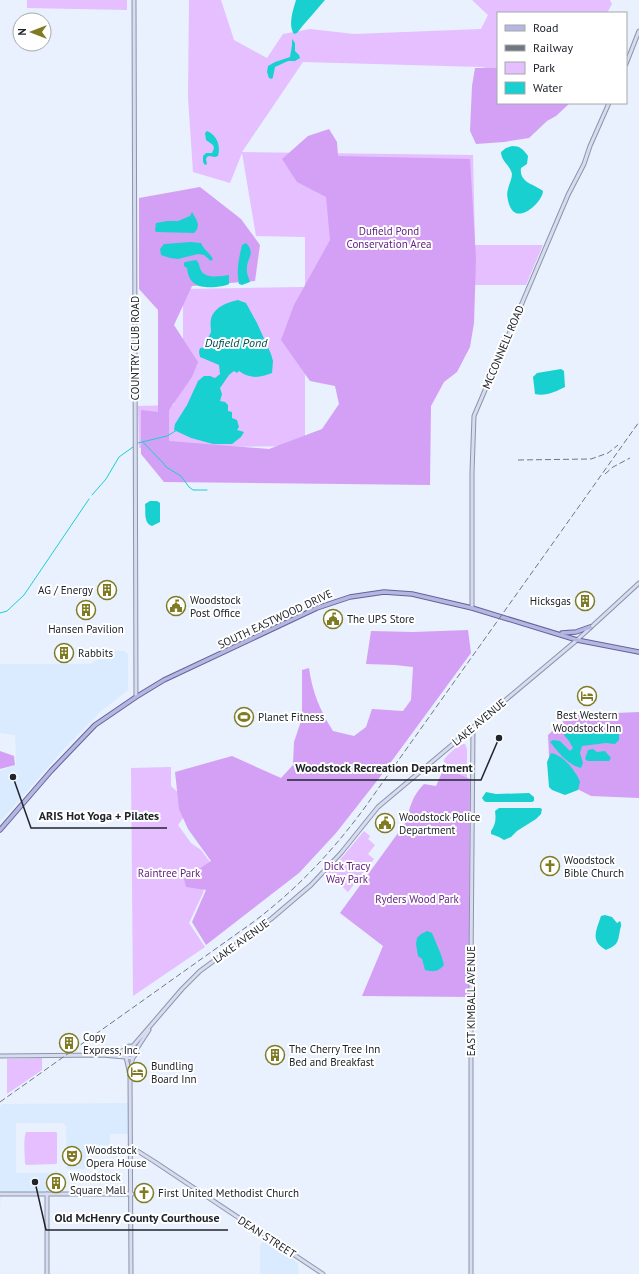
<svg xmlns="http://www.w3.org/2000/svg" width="639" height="1274" viewBox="0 0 639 1274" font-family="'PT Sans',sans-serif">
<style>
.built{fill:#daebff}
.green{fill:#e5bfff}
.forest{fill:#d3a0f5}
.water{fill:#19d0d1}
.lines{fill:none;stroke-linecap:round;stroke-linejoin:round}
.stream{stroke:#19d0d1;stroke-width:1}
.secondary-casing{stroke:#8897a9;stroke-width:5}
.primary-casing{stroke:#626497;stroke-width:5.5}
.secondary{stroke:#dadbf1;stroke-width:3}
.primary{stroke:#b6b6e3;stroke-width:3.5}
.rail{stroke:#717780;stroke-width:1;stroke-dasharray:6 3;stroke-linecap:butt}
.labels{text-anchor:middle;stroke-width:4;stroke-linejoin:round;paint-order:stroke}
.park-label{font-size:11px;fill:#5f1d81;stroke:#fff}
.street-label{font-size:11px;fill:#20252c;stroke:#fff}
.poi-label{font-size:11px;fill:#20252c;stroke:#fff;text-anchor:start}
.water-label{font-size:12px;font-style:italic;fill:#004b4b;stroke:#fff}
.leader{fill:none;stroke:#20252c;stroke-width:1.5}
.callout-dot{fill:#20252c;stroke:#fff;stroke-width:1.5}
.callout-label{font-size:12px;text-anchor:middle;font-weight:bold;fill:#20252c;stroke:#fff;stroke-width:4;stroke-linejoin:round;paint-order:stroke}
</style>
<rect width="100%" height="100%" fill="#e8f1fd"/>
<g class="built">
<path d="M113,651H124L128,654V690L100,712L64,749L0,822V771L16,765V761L15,735L0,733V664H90L106,656Z"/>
<path d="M129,1103V1134H110V1145H86V1169H67L66,1126L63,1123H16V1173H62L63,1192H1L0,1213V1106L2,1104H11Z"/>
<path d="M264,1240L298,1263L299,1274H260V1246Z"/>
</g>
<g class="green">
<path d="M27,0H127V10L27,8Z"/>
<path d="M189,0H221L234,40L267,58L283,34L310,29L354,34L481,29L488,15L472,0H610L612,4L607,13H498V71L482,67L303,62L242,152L473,155L475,245H543L526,285H474L305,323V446L139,448L138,406L174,405L175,379H183V289L305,287V237L256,236L242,153L230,183L193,172L188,97Z"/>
<path d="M463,744H465L467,749V785C461,780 442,769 444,760C445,757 448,755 450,753C454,749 458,746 463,744Z"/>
<path d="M171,767V786L184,798L188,811L178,825L191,843L201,850L210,862L203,893L189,923L205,947L133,996L131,768Z"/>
<path d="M364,831L370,836L368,839L375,845L368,854L374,859L348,892L328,873L344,855Z"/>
<path d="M42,1058V1070L7,1094V1059Z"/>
<path d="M26,1132H56L57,1133V1163L56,1164L26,1165L25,1163C25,1154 23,1140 26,1132Z"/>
</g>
<g class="forest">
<path d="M475,68H498V103H570L556,116L547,121L529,138L504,142L476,144L470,131L472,86Z"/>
<path d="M329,129L337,142L338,156L470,159L476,258L474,323L470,347L457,372L444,382L431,406L430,485L164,482L141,454V410L158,412V310L139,289V198L200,187L241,219L260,245L255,281L192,286L174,325L198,362L192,377L169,410V441L269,449L322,429L339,404L335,386L310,381L281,340L294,305L330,240L326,197L297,182L282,159L308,136Z"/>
<path d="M468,630L471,653L380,777L336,833L299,873L206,945L192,922L206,890L186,887L184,879L211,861L188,829L179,809L175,772L232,756L281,778L293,765L294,742L302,718V670L309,668C312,691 320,711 333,731L354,736L366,727L372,709L403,711L411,700L413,667L395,665L366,664L371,631L413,632Z"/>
<path d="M639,712V798L591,796L550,775L548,735L570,715Z"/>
<path d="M0,751L14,756L15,765L0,769Z"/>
<path d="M444,768L470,779L469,997L362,996L383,946L340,913L406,822C410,807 412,796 424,784L436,786Z"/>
</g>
<g class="water">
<path d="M296,0H325C316,11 306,21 297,33L294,34C288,25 293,10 296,0Z"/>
<path d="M292,39L295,43V51L299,55L300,58L295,61H288L275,67L273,77L272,79L269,78L267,72L268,66L275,62L290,57L292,45Z"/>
<path d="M207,131C217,135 221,146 218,156L215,157L209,156L207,157L206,159L207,164L205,165L203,162V156L206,153H212L214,148L213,145L206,140L205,133Z"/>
<path d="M512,146C520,146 523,149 528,156L527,164L521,168C519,183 534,184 543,191C543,201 521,222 512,210C508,204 506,195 508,189C509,184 512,179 512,174C510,165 501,161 501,152L506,148Z"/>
<path d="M192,212C196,219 202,226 194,233L156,232L155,230L156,223L167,221H178L190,216Z"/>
<path d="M191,242L201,243C204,250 209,252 213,259L211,261L204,255L198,254L178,259L170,258L161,255L160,249L164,244Z"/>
<path d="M246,243C256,253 247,258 247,268C246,273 249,278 250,282L242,285L239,284C236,270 239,258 242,245Z"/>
<path d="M196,260C200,263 199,268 202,272C208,279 221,276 229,275V284C225,286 221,286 216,287C200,288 189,286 187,268L184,266V263L185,262Z"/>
<path d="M238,300L246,303L257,323L271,354L273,361L272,373C260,378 250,379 239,371L237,373L234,371L229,375L220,388L222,394L220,401L225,402L228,405V411L232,412V418L237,420L239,427L237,430L244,432L241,437L232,444H213L191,438L174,430L175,424L187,405L198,381L204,376H210L215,378L220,374L219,365L200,357L199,352L200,348L206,347C206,341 209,337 211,332C211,328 210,323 211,319C214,307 228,302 238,300Z"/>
<path d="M561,369L564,371L565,387C557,391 545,397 535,394L533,377L537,373Z"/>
<path d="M150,501H157L160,503V522L152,526C143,523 146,511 145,504Z"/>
<path d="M568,726L578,727L582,731L614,732L619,733V740L615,744L606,743L582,746L580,753L583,763L581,768C568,765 558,752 550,742L553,740L560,741L570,751L573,748L569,741L564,735Z"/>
<path d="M593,749L597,752L605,751L611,758L609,761H588L585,759L588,750Z"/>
<path d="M551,753C563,755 576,771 580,782L578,790L565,795L552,790L549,787L547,762Z"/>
<path d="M486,792L496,794L529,793L534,797V801L532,802H486L484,801L482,798Z"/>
<path d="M499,808H540L542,809L541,814L536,819L517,831L511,837L504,840L499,837L491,834V831C496,824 496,819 495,811Z"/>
<path d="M605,915L612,917L617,923L620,921C622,925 621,926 620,930C618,942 618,945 606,950C590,941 596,931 601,916Z"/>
<path d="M427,931L432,933C436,943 442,955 444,965C438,972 433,972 425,970L422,959L418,956L416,944L417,938L421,934Z"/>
</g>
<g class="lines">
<g class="stream">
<path d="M143,442L164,464L166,467L181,476L189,487L193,490H207"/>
<path d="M138,443L167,436L177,430"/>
<path d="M92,495L106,479L119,457L133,447"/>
<path d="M0,613L7,611L24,595L89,499"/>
</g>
<defs>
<g id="secondary">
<path d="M134,0L136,697"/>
<path d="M626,64L639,31"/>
<path d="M472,608V472L474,416L568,195L584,164L590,146L609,103"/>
<circle cx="130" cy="1052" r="6"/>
<path d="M133,1046L182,989L200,971L271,919L311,885L341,853L378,807L577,640L639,583"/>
<path d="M136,1050L149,1030"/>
<path d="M109,1054L116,1053L124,1050"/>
<path d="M0,1056L102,1055L125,1057"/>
<path d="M126,1057L130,1075"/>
<path d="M130,1148L136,1150L155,1162L323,1274"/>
<path d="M0,1194H132"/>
<path d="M47,1194V1274"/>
<path d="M131,1274L130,1076C133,1071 130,1064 133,1058"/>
<path d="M471,1274V966L473,728"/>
</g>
<g id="primary">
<path d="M562,633L576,632L590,627"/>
<path d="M0,830L51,771L95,725L136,697L164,680L317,608L350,597L384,592L412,594L472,608L577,640L639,652"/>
</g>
</defs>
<use href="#secondary" class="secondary-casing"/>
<use href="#primary" class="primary-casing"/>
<use href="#secondary" class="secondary"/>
<use href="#primary" class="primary"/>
<g class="rail">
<path d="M518,460L591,459L608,453L618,445"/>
<path d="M605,474L613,467L630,458"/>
<path d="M0,1102L252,923C296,890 330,854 363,810L639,422"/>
</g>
</g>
<defs>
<symbol id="building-ring" viewBox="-11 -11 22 22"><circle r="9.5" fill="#fff" stroke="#7e7b23" stroke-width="1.5"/><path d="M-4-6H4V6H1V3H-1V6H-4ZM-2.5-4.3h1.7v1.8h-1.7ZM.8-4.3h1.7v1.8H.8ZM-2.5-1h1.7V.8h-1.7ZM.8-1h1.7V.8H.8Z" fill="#7e7b23"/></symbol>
<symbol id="civic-ring" viewBox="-11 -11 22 22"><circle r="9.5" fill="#fff" stroke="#7e7b23" stroke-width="1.5"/><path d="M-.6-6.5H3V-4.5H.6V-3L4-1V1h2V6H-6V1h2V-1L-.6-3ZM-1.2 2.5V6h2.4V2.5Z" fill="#7e7b23"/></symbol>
<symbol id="hotel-ring" viewBox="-11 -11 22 22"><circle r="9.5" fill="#fff" stroke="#7e7b23" stroke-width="1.5"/><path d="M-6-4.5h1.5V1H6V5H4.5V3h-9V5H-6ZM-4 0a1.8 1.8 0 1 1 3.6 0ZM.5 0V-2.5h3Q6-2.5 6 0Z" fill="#7e7b23"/></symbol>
<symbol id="stadium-ring" viewBox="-11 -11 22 22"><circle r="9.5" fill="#fff" stroke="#7e7b23" stroke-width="1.5"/><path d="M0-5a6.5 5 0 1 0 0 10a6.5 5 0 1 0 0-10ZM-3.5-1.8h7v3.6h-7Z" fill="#7e7b23"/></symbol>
<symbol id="church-ring" viewBox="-11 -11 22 22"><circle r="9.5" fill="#fff" stroke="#7e7b23" stroke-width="1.5"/><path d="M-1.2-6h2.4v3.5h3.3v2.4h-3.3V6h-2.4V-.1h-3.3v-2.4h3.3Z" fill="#7e7b23"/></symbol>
<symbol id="theatre-ring" viewBox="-11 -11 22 22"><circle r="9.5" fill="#fff" stroke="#7e7b23" stroke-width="1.5"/><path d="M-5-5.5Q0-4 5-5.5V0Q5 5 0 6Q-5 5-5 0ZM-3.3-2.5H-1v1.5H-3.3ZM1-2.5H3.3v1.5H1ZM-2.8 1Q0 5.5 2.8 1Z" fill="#7e7b23"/></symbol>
</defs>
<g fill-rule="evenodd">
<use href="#building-ring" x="96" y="579" width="22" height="22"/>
<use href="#building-ring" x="574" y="590" width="22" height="22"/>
<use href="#civic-ring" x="165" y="595" width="22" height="22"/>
<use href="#building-ring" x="75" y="599" width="22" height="22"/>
<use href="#civic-ring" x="322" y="608" width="22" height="22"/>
<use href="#building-ring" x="53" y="642" width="22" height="22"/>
<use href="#hotel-ring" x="576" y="685" width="22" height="22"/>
<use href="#stadium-ring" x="233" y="706" width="22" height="22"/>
<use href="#civic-ring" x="374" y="812" width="22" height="22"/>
<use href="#church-ring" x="539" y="855" width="22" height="22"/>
<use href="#building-ring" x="58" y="1032" width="22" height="22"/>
<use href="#building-ring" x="264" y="1044" width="22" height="22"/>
<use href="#hotel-ring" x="126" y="1061" width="22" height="22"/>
<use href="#theatre-ring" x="61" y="1145" width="22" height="22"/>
<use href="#building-ring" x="45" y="1172" width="22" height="22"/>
<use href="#church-ring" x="133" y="1182" width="22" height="22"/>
</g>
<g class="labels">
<g class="park-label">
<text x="389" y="235">Dufield Pond<tspan x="389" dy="13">Conservation Area</tspan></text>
<text x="347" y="870">Dick Tracy<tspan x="347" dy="13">Way Park</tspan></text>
<text x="169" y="877">Raintree Park</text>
<text x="417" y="903">Ryders Wood Park</text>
</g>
<g class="street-label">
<text transform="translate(503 347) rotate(-67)" y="4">MCCONNELL ROAD</text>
<text transform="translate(135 348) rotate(-90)" y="4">COUNTRY CLUB ROAD</text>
<text transform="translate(275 619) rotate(-25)" y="4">SOUTH EASTWOOD DRIVE</text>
<text transform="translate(479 722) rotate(-40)" y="4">LAKE AVENUE</text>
<text transform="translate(241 941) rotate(-36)" y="4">LAKE AVENUE</text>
<text transform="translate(471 1001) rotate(-90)" y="4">EAST KIMBALL AVENUE</text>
<text transform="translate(267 1237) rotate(33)" y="4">DEAN STREET</text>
</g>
<g class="poi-label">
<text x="93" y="594" text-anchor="end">AG / Energy</text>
<text x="190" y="604">Woodstock<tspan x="190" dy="13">Post Office</tspan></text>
<text x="571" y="605" text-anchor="end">Hicksgas</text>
<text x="347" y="623">The UPS Store</text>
<text x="86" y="633" text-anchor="middle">Hansen Pavilion</text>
<text x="78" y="657">Rabbits</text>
<text x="587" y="719" text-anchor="middle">Best Western<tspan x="587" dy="13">Woodstock Inn</tspan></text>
<text x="258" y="721">Planet Fitness</text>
<text x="399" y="821">Woodstock Police<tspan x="399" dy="13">Department</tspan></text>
<text x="564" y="864">Woodstock<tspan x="564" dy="13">Bible Church</tspan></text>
<text x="83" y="1041">Copy<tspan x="83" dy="13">Express, Inc.</tspan></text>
<text x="289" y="1053">The Cherry Tree Inn<tspan x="289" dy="13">Bed and Breakfast</tspan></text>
<text x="151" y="1070">Bundling<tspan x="151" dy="13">Board Inn</tspan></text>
<text x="86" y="1154">Woodstock<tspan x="86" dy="13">Opera House</tspan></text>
<text x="70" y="1181">Woodstock<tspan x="70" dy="13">Square Mall</tspan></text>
<text x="158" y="1197">First United Methodist Church</text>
</g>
<g class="water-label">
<text x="236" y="347">Dufield Pond</text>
</g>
</g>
<path class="leader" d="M499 738L481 780H287M13 777L31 828H167M35 1182L46 1230H228"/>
<g class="callout-dot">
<circle cx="499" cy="738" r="4"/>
<circle cx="13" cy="777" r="4"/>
<circle cx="35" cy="1182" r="4"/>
</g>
<g class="callout-label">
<text x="384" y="772">Woodstock Recreation Department</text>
<text x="99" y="820">ARIS Hot Yoga + Pilates</text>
<text x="137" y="1222">Old McHenry County Courthouse</text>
</g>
<rect x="497" y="12" width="130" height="92" fill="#ffffff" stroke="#a6a8ab"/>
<rect x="505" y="25" width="20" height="6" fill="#b6b6e3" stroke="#a6a8ab"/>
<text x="533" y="32" font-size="12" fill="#20252c">Road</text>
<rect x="505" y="45" width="20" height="6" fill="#717780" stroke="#a6a8ab"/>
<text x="533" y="52" font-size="12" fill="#20252c">Railway</text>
<rect x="505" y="62" width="20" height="12" fill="#e5bfff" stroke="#a6a8ab"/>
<text x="533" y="72" font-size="12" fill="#20252c">Park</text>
<rect x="505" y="82" width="20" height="12" fill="#19d0d1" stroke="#a6a8ab"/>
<text x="533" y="92" font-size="12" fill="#20252c">Water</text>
<g transform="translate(32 32) rotate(270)"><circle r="19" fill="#ffffff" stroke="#a6a8ab"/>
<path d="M0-3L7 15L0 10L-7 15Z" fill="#7e7b23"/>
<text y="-6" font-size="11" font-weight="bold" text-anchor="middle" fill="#20252c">N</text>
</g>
</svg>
